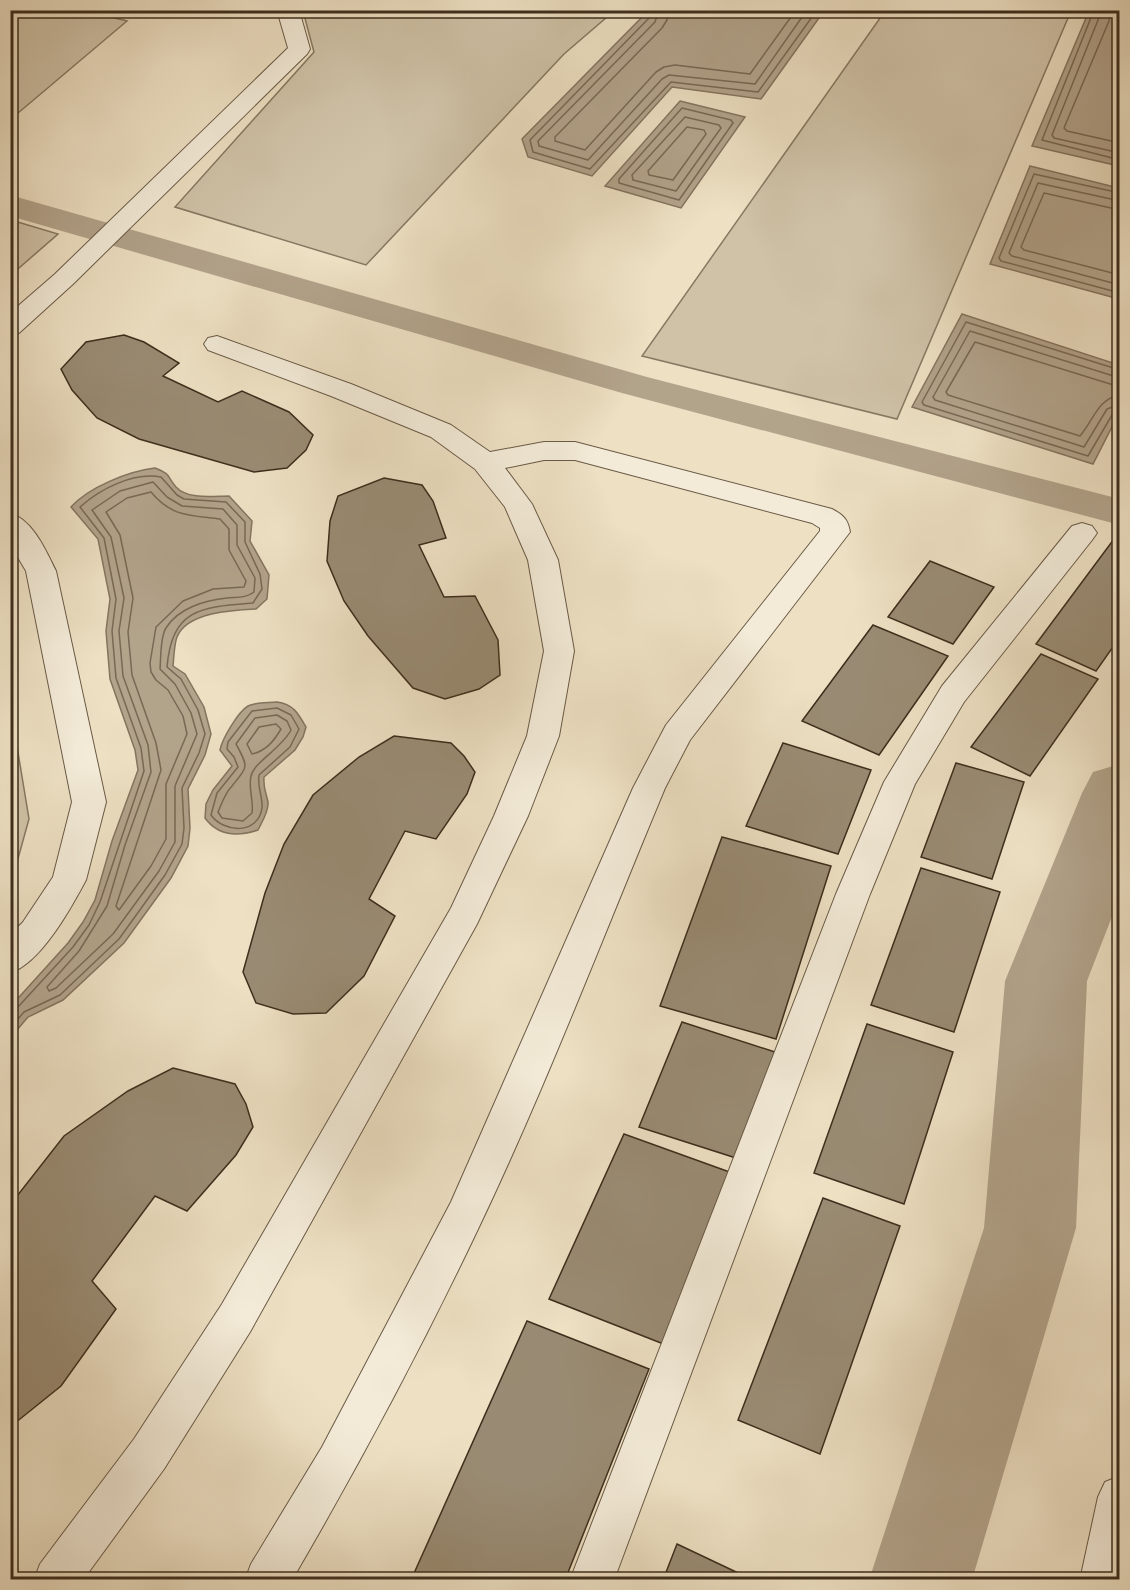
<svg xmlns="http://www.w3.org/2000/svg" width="1130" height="1590" viewBox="0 0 1130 1590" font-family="'Gentium Book Plus',serif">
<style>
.green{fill:#cfc2a7;stroke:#867862;stroke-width:1.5}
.water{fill:#b2a38b;stroke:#84745f;stroke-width:1.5}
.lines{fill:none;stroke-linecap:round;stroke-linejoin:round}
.shore{stroke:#786854;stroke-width:1.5}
.canal{fill:#b2a38b;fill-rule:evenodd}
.river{fill:#b2a38b;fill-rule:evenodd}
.building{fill:#998b73;stroke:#3e2e1d;stroke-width:1.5}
.minor-casing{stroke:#6a5a46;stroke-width:2}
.minor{fill:#f3ebd8;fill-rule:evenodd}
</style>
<rect width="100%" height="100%" fill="#ede0c3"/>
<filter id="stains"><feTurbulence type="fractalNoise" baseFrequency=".00333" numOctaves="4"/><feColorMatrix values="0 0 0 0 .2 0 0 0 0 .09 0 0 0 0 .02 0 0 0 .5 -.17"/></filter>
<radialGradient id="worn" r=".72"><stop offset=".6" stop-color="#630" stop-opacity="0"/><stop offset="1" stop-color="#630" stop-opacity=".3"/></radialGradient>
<g class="green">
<path d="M11,10L86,11L127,21L11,119Z"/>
<path d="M303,11V10L614,11L564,54L366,265L175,207L314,52Z"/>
<path d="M885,11H1071L897,419L642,356Z"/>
<path d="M11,220L58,234L11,275L10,220Z"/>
<path d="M10,704L29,819L11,884H10Z"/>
</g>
<g class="water">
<path d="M648,11H824L761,99L672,87L592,176L528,157L522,139Z"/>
<path d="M1089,11H1119V166L1032,146Z"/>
<path d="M680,101L745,117L681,208L605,186Z"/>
<path d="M1030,166L1119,188V299L990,264Z"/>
<path d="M962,314L1119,365V413L1093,464L912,407Z"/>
<path d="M155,468C172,475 166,475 176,487C188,500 213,496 229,496L252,521L250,541L269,575L267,599L256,609C234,610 187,612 177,637C174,645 174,657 173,666L185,674L204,707L211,734L205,755L188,789L190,828L188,846L171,878L124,943L63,1000L28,1017L11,1037V1006L68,943L83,922L95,900L112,841L138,770L135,750L110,679L106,631L110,599L98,539L71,507C89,487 129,471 155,468Z"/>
<path d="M277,702C293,704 298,713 306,727L303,737L295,750L264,777C263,788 266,792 268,802C269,811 262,822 258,830C237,837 218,836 205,818L206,804L213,790L232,766L220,750C222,739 238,712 248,706C256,702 268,703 277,702Z"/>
</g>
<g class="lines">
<g class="shore">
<path d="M652,10L650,17L530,140L533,152L590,169L671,82L758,92L817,10"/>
<path d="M659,10L655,22L538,141L539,146L588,160L662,79L669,75L755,84L807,10"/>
<path d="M668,10L667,20L662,28L555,137V141L585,150L656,72L664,67L675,65L750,74L796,10"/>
<path d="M1094,10L1042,140L1120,160"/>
<path d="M1102,10L1052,135L1054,138L1120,153"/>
<path d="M1111,10L1109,21L1064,128L1067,131L1120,143"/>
<path d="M682,108L731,120L733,123L679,200L619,183V179Z"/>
<path d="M685,117L719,125L721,128L676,191L633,180L632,175Z"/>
<path d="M687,127L704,130L706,134L673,180L649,175L648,171Z"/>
<path d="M1120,193L1034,174L999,258L1001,261L1120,293"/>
<path d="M1120,201L1038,183L1009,253L1012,256L1120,285"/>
<path d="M1120,210L1044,193L1021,247L1024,250L1120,275"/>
<path d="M1120,370L966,322L922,402L924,405L1088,456L1112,415L1120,412"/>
<path d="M1120,378L970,331L933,397L935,400L1084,447L1107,409L1120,404"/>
<path d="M1120,387L975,342L946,392L948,395L1080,436C1094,420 1097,399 1120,395"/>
<path d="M153,482L167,497L182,506L223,509L237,525V545L255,578L254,592C247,598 237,597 227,598C206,600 178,608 166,628C160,637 161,658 160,669L175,684L191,713L197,734L175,786V842L159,871L113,934L56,988L49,991L47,987L79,951L107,906L125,845L151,772L148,745L123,676L119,631L124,598L111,537L92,510L120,491Z"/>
<path d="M151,492C172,517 189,515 220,519L229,529V550L246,581L244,587L213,589L183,601L156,627L150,663L151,672L156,680L168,690L183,716L187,734L166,784V839L151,866L119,910L116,906L161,770L156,743L132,675L128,632L133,598L120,535L106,512L127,498Z"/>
<path d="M277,708L291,715L299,729L290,747L259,775C257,787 263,797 262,808C258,835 224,833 211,815L217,793L238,767L234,757L227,749L228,742L252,711Z"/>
<path d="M277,715L287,721L291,730C282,748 254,762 251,776C248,788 254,801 252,813L243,821L222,818L218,812C222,803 225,793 232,786C248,766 249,768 236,744L255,718Z"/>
<path d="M276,724L281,729C274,741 266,751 252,754L247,744L259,727Z"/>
<path d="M10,1010L18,1007L73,947L89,925L100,902L144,771L141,748L116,678L112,631L116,599L104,538L80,507C100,489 133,472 161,477L177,495L184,499L226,502L245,522V542L260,574L262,589L253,603C202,607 172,608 167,667L181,679L198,710L205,734L199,753L182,788L184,828L182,844L165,875L119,939L60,995L24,1012L10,1028"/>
</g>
<path class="canal" d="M10,195L647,377L1120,499V525L622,393L10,216Z"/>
<path class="river" d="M1120,764V896L1087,981L1076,1228L972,1580H869L984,1228L1005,981L1082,793L1093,772Z"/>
</g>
<g class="building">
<path d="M124,335L144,342L179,363L163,376L218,402L242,391L289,412L313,435L306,450L287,468L254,472L139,439L97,418L72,390L61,369L86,342Z"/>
<path d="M384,478L422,485L433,501L446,538L419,545L444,597L475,596L498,640L500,675L479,689L445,699L413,688L368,636L344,601L327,561L330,521L338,496Z"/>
<path d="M1114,539L1120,542V637L1096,671L1036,644Z"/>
<path d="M930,561L994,587L953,644L888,617Z"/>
<path d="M873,625L948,656L879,755L802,721Z"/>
<path d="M1041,654L1098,679L1030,776L971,747Z"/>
<path d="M394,736L451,743L464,756L475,772L467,794L436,839L405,831L369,899L395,916L364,976L326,1013L293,1014L256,1003L243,972L265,893L284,844L313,795L359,757Z"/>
<path d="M783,743L871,770L838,854L746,826Z"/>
<path d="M956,763L1024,782L992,879L921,857Z"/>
<path d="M722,837L831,866L776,1039L660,1006Z"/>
<path d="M921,868L1000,892L954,1032L871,1005Z"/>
<path d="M682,1022L775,1052L736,1158L639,1127Z"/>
<path d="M867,1024L953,1052L904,1204L814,1173Z"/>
<path d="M173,1068L235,1084L246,1104L253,1127L236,1155L187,1211L155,1196L92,1281L116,1309L61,1386L10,1427V1205L64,1136L128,1091Z"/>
<path d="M624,1134L735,1174L666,1345L549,1299Z"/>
<path d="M823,1198L900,1226L820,1454L738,1420Z"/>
<path d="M527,1321L649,1369L565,1580H411Z"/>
<path d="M677,1544L753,1580H663Z"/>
</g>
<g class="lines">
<defs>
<g id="minor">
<path d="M277,10H299L310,49L307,54L73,284L19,333L10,335V313L55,274L288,48Z"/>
<path d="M217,336L351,384L451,425L490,452L544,442H575L832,509C843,515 848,519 850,532L690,740L665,788C604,934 547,1084 479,1227C422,1347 359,1465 292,1580H245L251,1564L322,1447L451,1202L633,788L666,725L820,531V528L812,523L575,460H544L505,468L532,504L558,560L574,651L559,736L528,816L477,924L250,1332L164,1469L83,1580H34L40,1564L134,1439L222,1304L451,908L494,816L527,736L544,651L528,560L505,507L475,469L431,437L331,396L208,350L204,344L208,338Z"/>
<path d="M10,513C33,520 46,551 56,571L106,802L86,880C71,908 41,963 10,973V935L23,922L53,877L72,802L26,571L10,544Z"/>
<path d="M1082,523L1092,526L1097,533L1092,540L964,702L915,784L870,894L614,1580H570L836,894L884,782L942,686L1072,526Z"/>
<path d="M1120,1476V1580H1080L1098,1497L1105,1482Z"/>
</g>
</defs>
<use href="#minor" class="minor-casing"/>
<use href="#minor" class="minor"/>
</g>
<rect width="1130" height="1590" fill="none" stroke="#ede0c3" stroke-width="36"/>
<rect x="12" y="12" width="1106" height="1566" fill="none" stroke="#3e2e1d" stroke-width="3"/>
<rect x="18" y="18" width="1094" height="1554" fill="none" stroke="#3e2e1d" stroke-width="1.5"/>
<rect width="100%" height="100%" filter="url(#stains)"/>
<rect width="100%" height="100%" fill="url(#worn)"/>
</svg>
